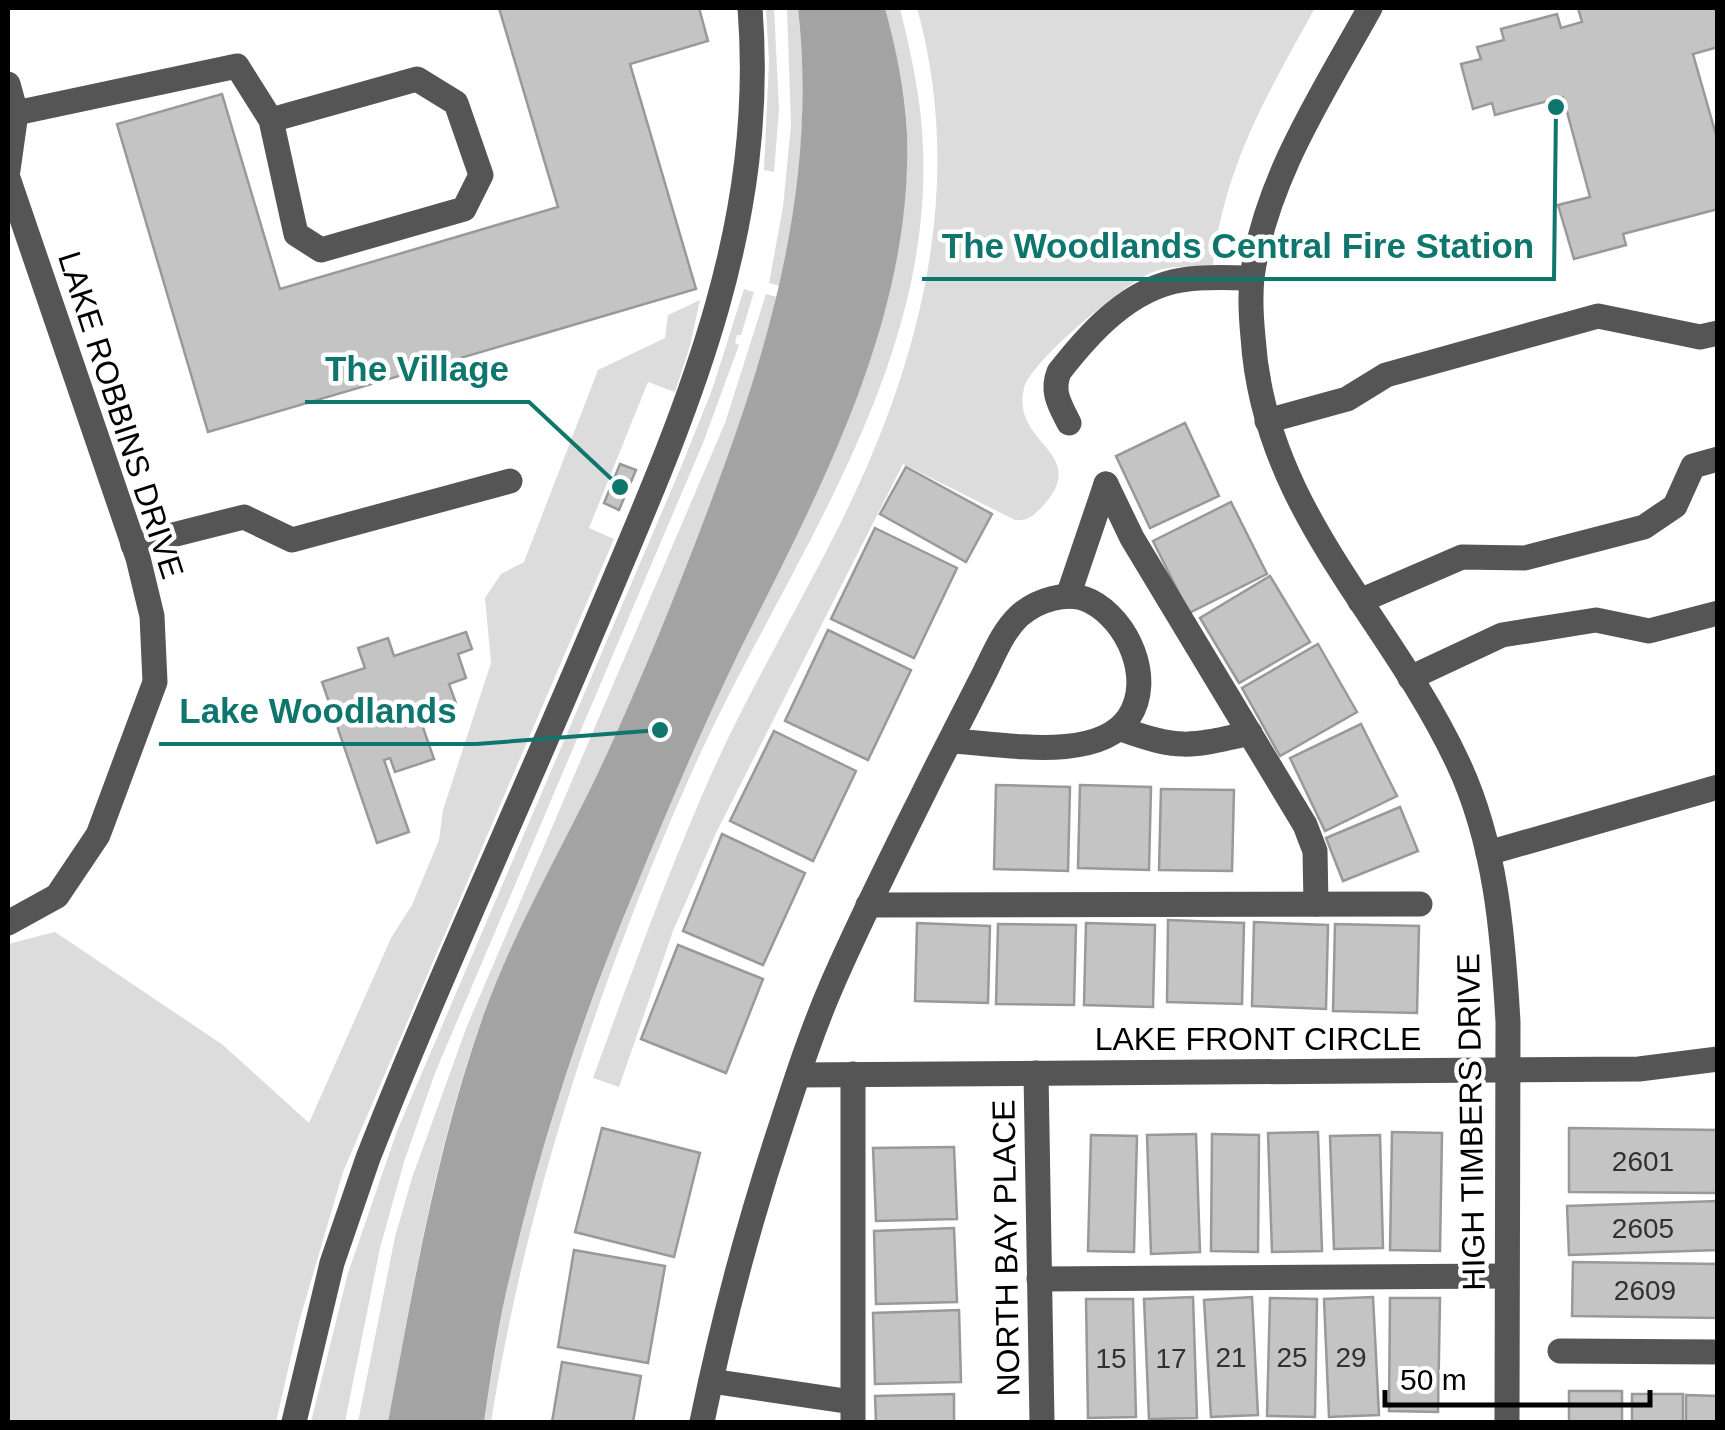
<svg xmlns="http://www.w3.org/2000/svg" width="1725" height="1430" viewBox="0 0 1725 1430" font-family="Helvetica,sans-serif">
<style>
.green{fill:#dcdcdc}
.water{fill:#a3a3a3}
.building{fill:#c4c4c4;stroke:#999;stroke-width:2.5}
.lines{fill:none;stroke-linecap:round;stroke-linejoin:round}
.minor{stroke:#555;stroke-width:25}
.labels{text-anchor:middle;stroke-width:9;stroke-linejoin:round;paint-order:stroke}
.number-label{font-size:28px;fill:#313131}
.street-label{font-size:32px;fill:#000;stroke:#fff}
.leader{fill:none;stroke:#0f766e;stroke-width:4}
.callout-dot{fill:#0f766e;stroke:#fff;stroke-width:4}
.callout-label{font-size:35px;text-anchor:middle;font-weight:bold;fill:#0f766e;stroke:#fff;stroke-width:9;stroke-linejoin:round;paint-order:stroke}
</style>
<rect width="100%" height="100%" fill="#fff"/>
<g class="green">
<path d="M766,8H774L779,109L774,172L764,170L769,62Z"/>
<path d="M787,8H798C808,102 801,194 780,286L769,283L783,207L791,125Z"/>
<path d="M885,8H900C911,54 922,101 923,149C932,379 780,573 691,774C599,981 527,1198 491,1422H484C493,1366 501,1308 515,1252C546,1128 587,1005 636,887C668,808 702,729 739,652C819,490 912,320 907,134C906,90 895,49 885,8Z"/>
<path d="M917,8H1315C1268,93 1224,166 1213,265C1193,267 1171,265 1153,272C1125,283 1031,361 1024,388C1010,446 1094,452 1041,508C1032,517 1027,521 1015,520L903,464L716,833L673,931L619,1087L593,1078C631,974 669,869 714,768C761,665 823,568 868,464C931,318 960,163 917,8Z"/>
<path d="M744,289L754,292L741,335H737L735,343L739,345L703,443L435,1073L404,1162L380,1248L345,1422H311L348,1273L397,1131L679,472L712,390Z"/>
<path d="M766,294L777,297C734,460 671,619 599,771C561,851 516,928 485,1011C436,1143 414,1284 388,1422H358L395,1237L412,1178L467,1026L725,423Z"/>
<path d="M700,300L690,346L675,392L648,382L589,528L614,539L343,1172L299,1322L276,1422H8V944L55,932L223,1045L309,1123L391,938L412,905L439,840L443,810L491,663L485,598L501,574L524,562L598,370L665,338L668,315Z"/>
</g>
<path class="water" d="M798,8H885C896,49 905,90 907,134C913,319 819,491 739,652C702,729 668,808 636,887C585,1009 542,1138 512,1267C499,1318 492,1370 484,1422H388C414,1284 437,1144 485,1011C515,929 560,852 598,773C638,688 673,602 706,515C769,349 818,187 798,8Z"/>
<g class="building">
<path d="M499,8H699L708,41L630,64L696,289L208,432L117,124L222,94L280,289L558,207Z"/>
<path d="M1578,8H1718V47L1693,54L1718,142V209L1623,234L1626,245L1574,259L1558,205L1590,197L1563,97L1495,115L1492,103L1473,109L1461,64L1481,59L1477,47L1504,40L1501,29L1557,14L1561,28L1582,22Z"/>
<path d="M1185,423L1219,496L1150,528L1116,456Z"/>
<path d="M620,464L636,470L619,510L604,503Z"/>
<path d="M906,467L992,514L966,562L880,514Z"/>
<path d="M1231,502L1267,574L1189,613L1153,541Z"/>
<path d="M875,528L957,568L914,658L831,619Z"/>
<path d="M1270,576L1310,642L1239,683L1200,618Z"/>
<path d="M828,630L911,670L868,760L785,721Z"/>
<path d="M466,632L472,649L458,654L466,678L449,684L457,706L420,719L434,759L395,772L390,758L384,760L409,832L377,843L322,682L365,668L358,648L388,638L394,656Z"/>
<path d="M1318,644L1357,712L1280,756L1242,688Z"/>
<path d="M1361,724L1397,796L1325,831L1290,758Z"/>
<path d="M774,731L856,771L813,861L730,821Z"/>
<path d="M996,785L1070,787L1068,871L994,869Z"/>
<path d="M1080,785L1151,787L1149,870L1078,868Z"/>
<path d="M1161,789L1234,790L1232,871L1159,870Z"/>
<path d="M1400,807L1418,851L1343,881L1326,838Z"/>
<path d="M722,834L805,873L763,965L683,931Z"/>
<path d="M1168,920L1244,923L1242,1004L1167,1002Z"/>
<path d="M1254,922L1328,925L1326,1009L1252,1006Z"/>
<path d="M917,923L990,926L988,1003L915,1001Z"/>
<path d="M1086,923L1155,925L1153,1007L1084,1005Z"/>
<path d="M998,924L1076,925L1074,1005L996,1004Z"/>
<path d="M1335,924L1419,926L1417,1013L1333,1011Z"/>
<path d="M678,945L763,979L726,1073L641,1039Z"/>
<path d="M602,1128L700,1153L674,1257L575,1232Z"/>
<path d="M1569,1128L1718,1130V1193L1569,1192Z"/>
<path d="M1318,1132L1322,1251L1272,1252L1268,1133Z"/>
<path d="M1392,1132L1442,1133L1440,1251L1390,1250Z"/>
<path d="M1196,1134L1200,1252L1151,1254L1147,1135Z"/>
<path d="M1212,1134L1259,1135L1258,1252L1211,1251Z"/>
<path d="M1091,1135L1137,1136L1134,1252L1088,1251Z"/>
<path d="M1380,1135L1383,1248L1334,1249L1330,1136Z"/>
<path d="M954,1147L957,1219L876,1221L873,1148Z"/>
<path d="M1718,1201V1250L1569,1255L1567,1206Z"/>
<path d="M954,1228L957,1302L876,1304L874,1231Z"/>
<path d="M574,1250L665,1266L648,1363L558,1347Z"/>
<path d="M1573,1262L1718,1264V1318L1572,1316Z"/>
<path d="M1193,1297L1197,1418L1149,1419L1144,1299Z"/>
<path d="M1252,1297L1258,1415L1211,1417L1204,1300Z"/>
<path d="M1373,1297L1379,1415L1329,1417L1324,1299Z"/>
<path d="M1270,1298L1317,1299L1315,1417L1267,1416Z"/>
<path d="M1390,1298H1440L1438,1412L1389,1411Z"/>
<path d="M1086,1299H1133L1136,1417L1088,1418Z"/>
<path d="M959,1310L961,1382L875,1384L873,1313Z"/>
<path d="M562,1362L641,1376L633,1422H552Z"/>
<rect x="1569" y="1391" width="53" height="31"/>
<path d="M954,1394V1422H876L875,1396Z"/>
<rect x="1632" y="1394" width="51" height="28"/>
<path d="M1686,1395L1718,1396V1422H1686Z"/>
</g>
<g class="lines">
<g class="minor">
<path d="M1370,8C1323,93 1266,178 1252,277C1250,297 1251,317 1253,337C1264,511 1389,615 1458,763C1496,844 1503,935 1508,1022L1507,1422"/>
<path d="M8,84L16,113L8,170"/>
<path d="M16,113L237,66L271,120L296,234L321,250L464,209L481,175L456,103L417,79L271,120"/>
<path d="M8,178L138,558L152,616L155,682L98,835L57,896L8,923"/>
<path d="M1267,421L1347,399L1386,375L1598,316L1700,337L1718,333"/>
<path d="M1069,423C1060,405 1051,392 1059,372C1090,332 1130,288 1182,280C1204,276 1229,278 1252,278"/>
<path d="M1106,484L1132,538L1305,825L1315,851L1316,904"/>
<path d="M133,545L244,517L292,540L510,481"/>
<path d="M1068,596L1106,484"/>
<path d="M1360,601L1462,557L1525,558L1644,527L1675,506L1693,466L1718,459"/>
<path d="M1410,678L1502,635L1596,620L1649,631L1718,613"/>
<path d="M1121,729C1180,750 1189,747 1250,733"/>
<path d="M1488,853L1718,787"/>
<path d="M868,905L1420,904"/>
<path d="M1036,1073L1042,1422"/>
<path d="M853,1074V1422"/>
<path d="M798,1075L1639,1069L1718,1059"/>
<path d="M1039,1279L1506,1276"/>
<path d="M1560,1351L1718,1352"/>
<path d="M711,1381L852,1402"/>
<path d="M294,1422L332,1263L368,1158C438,980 519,806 593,630C680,424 768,237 750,8"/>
<path d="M702,1422C723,1320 749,1222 782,1123C797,1077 812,1031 831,987C863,913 900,841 936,768C952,737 968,705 984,674C994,654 1003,631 1019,616C1037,600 1068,590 1090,601C1128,620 1154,679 1129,717C1098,764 999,743 950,741"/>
</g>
</g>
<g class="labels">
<g class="number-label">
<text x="1643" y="1171">2601</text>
<text x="1643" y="1238">2605</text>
<text x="1645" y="1300">2609</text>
<text x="1231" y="1367">21</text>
<text x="1292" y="1367">25</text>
<text x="1351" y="1367">29</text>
<text x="1111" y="1368">15</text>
<text x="1171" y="1368">17</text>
</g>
<g class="street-label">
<text transform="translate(121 415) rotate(72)" y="11">LAKE ROBBINS DRIVE</text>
<text x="1258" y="1050">LAKE FRONT CIRCLE</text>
<text transform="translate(1471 1122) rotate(-91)" y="11">HIGH TIMBERS DRIVE</text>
<text transform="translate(1006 1248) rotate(-91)" y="11">NORTH BAY PLACE</text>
</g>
</g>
<path class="leader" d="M1556 107L1554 279H922M620 487L529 402H305M660 730L476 744H159"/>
<g class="callout-dot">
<circle cx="1556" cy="107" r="10"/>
<circle cx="620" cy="487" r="10"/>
<circle cx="660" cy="730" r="10"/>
</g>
<g class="callout-label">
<text x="1238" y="258">The Woodlands Central Fire Station</text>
<text x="417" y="381">The Village</text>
<text x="318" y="723">Lake Woodlands</text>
</g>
<rect width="1725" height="1430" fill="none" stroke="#000000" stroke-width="20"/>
<path d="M1385 1390v15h265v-15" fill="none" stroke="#000000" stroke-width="5"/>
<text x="1400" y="1390" font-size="30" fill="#000000" stroke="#ffffff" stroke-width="8" paint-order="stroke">50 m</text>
</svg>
